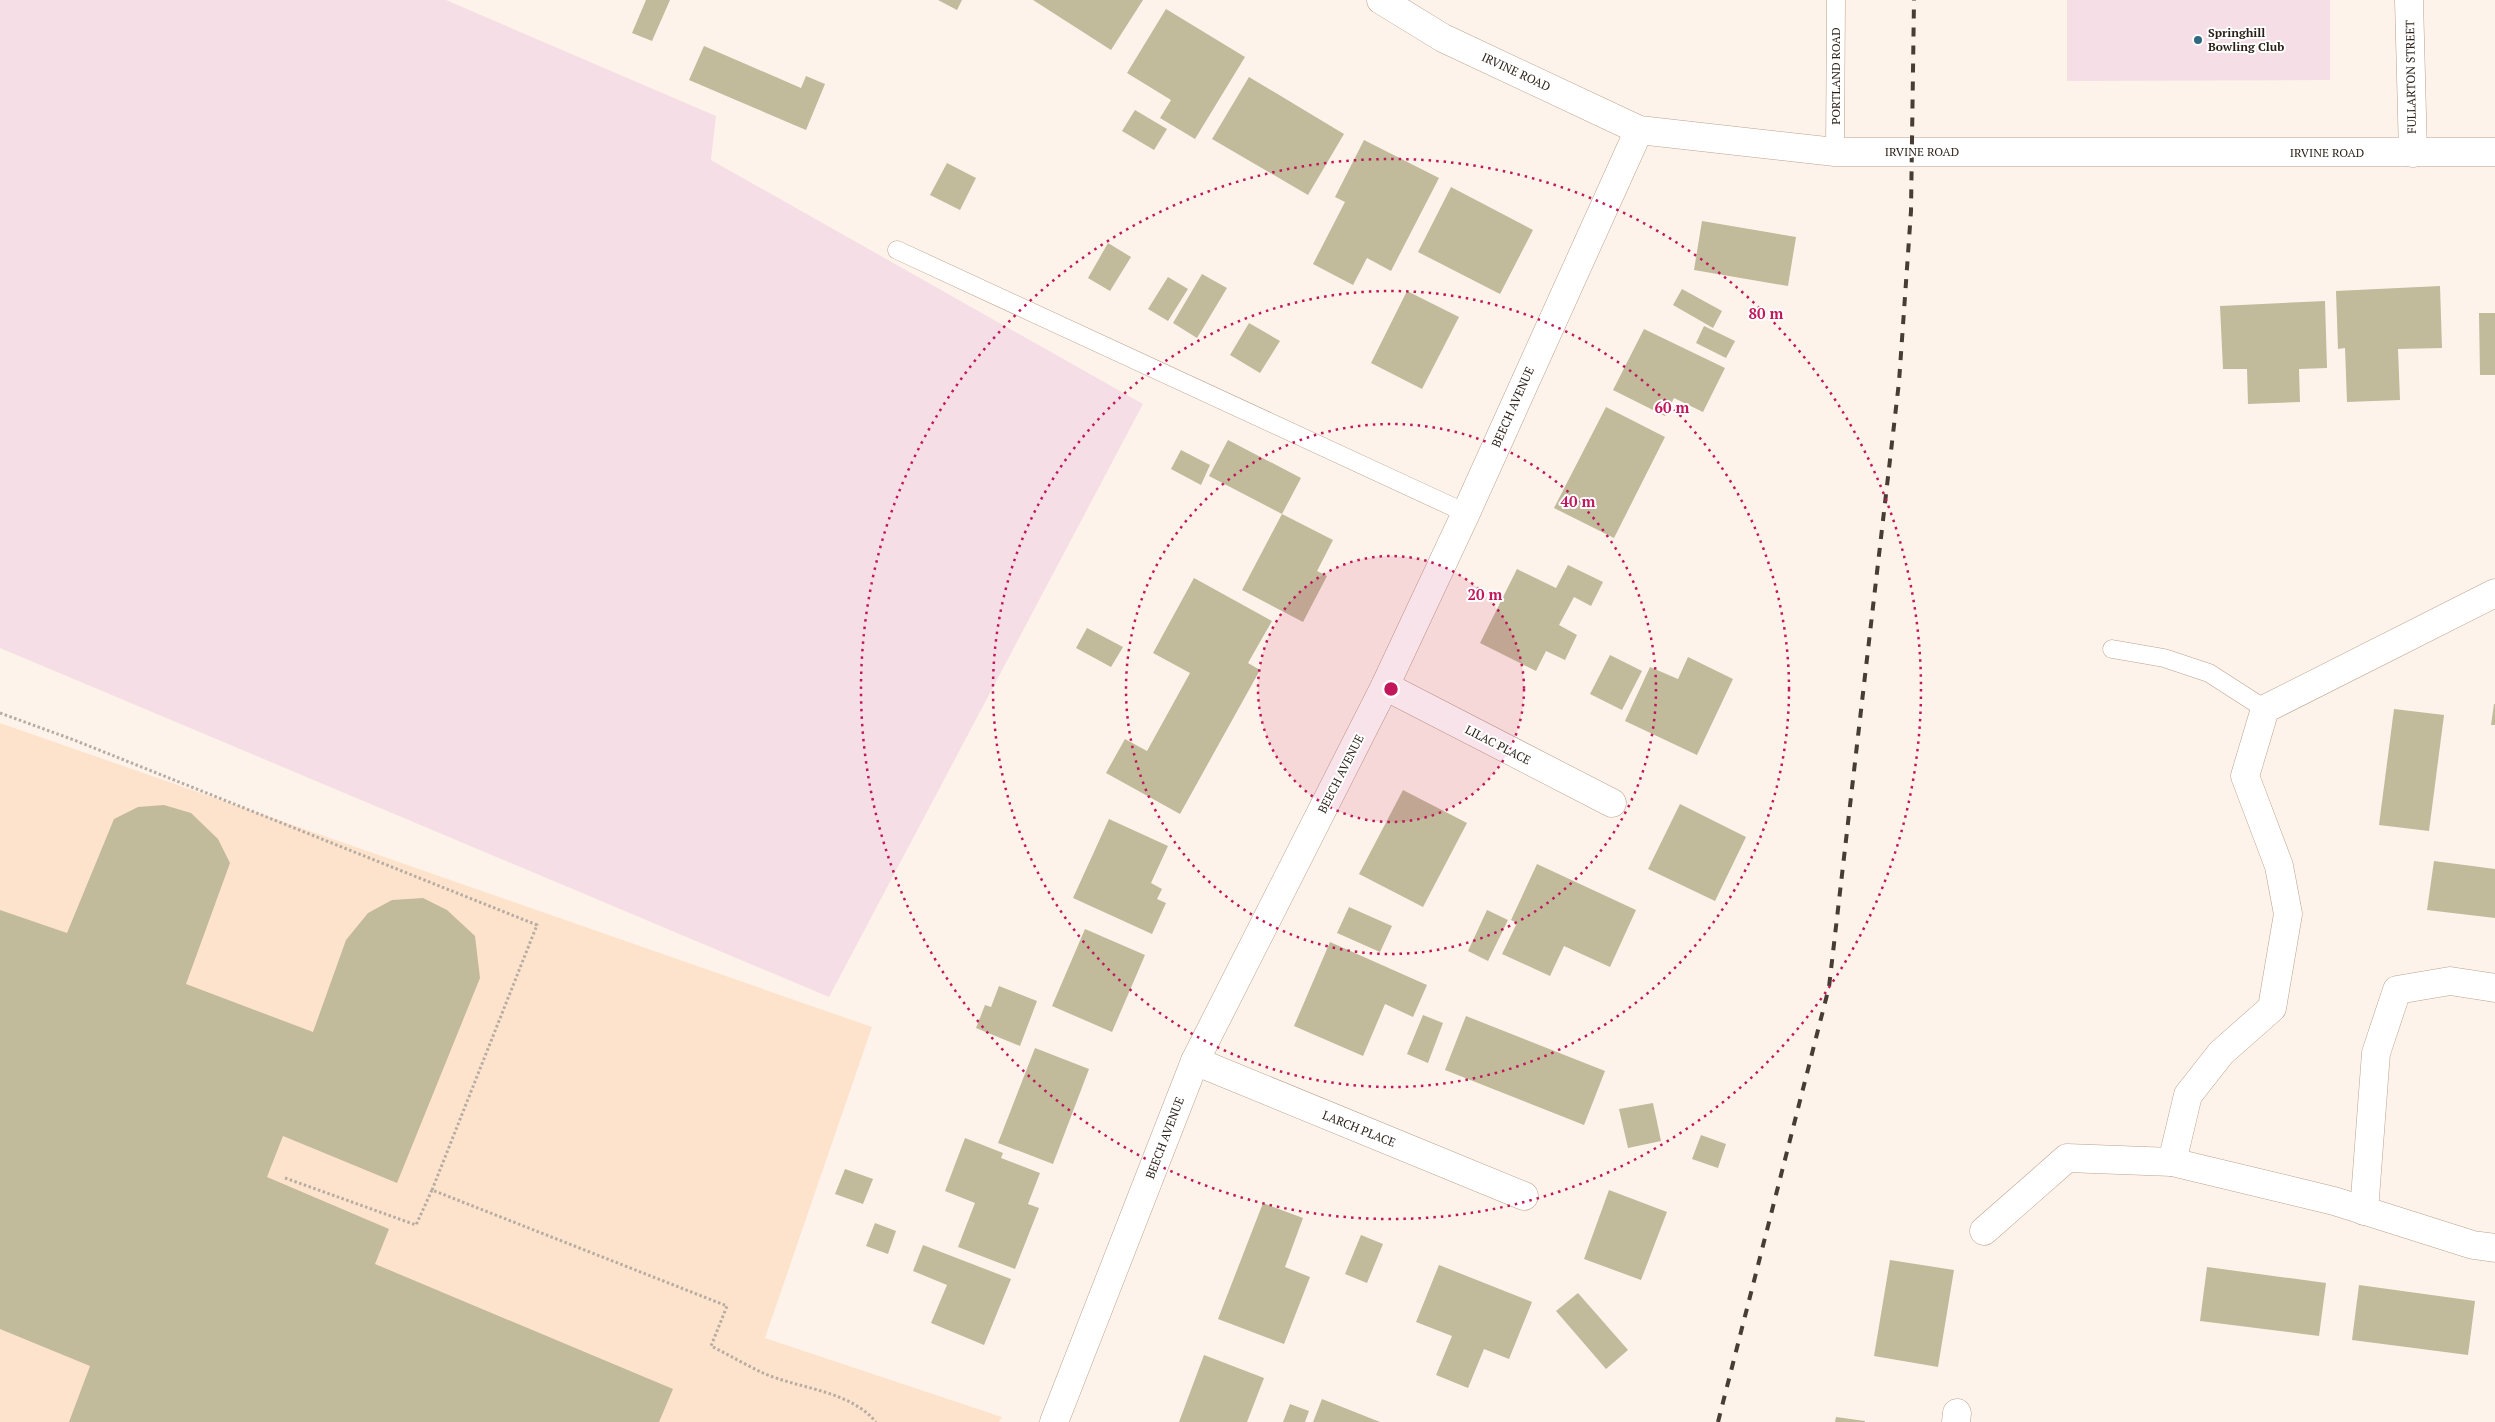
<svg xmlns="http://www.w3.org/2000/svg" width="2495" height="1422" viewBox="0 0 2495 1422" font-family="'PT Serif',serif">
<style>
.built{fill:#fee3cc}
.green{fill:#f5dee5}
.building{fill:#c1ba9b}
.lines{fill:none;stroke-linecap:round;stroke-linejoin:round}
.lane-casing{stroke:#bba28c;stroke-width:19}
.street-casing{stroke:#bba28c;stroke-width:29}
.secondary-casing{stroke:#bba28c;stroke-width:29}
.path{stroke:#b6aca3;stroke-width:3;stroke-dasharray:2.5 2.5;stroke-linecap:butt}
.lane{stroke:#fff;stroke-width:18}
.street{stroke:#fff;stroke-width:28}
.secondary{stroke:#fff;stroke-width:28}
.rail{stroke:#473d34;stroke-width:4;stroke-dasharray:9 9;stroke-linecap:butt}
.ring{fill:none;stroke:#c2185b;stroke-width:2.5;stroke-dasharray:2.5 5}
.poi-dot{fill:#2e6881;stroke:#fff;stroke-width:2}
.labels{text-anchor:middle;stroke-width:4;stroke-linejoin:round;paint-order:stroke}
.poi-label{font-size:12px;font-weight:bold;fill:#291f17;stroke:#fff;text-anchor:start}
.street-label{font-size:12px;fill:#291f17;stroke:#fff}
.centre{fill:#c2185b;stroke:#fff;stroke-width:2.5}
.ring-label{font-size:15px;text-anchor:middle;font-weight:bold;fill:#c2185b;stroke:#fff;stroke-width:4;stroke-linejoin:round;paint-order:stroke}
</style>
<rect width="100%" height="100%" fill="#fef3ea"/>
<path class="built" d="M0,723L872,1027L765,1338L1002,1417L999,1422H0Z"/>
<g class="green">
<path d="M0,0H446L716,116L711,160L1143,404L829,997L0,648Z"/>
<path d="M2067,0H2330V80L2067,81Z"/>
</g>
<g class="building">
<path d="M646,0H670L652,41L632,33Z"/>
<path d="M938,0H962L957,10Z"/>
<path d="M1033,0H1143L1111,50Z"/>
<path d="M1166,9L1245,57L1195,139L1160,118L1171,100L1127,73Z"/>
<path d="M704,46L801,88L806,76L825,84L806,130L689,80Z"/>
<path d="M1249,77L1344,134L1308,195L1212,139Z"/>
<path d="M1135,110L1167,129L1154,150L1122,131Z"/>
<path d="M1364,140L1439,178L1391,271L1367,258L1353,285L1313,264L1345,202L1335,197Z"/>
<path d="M947,163L976,178L960,210L930,195Z"/>
<path d="M1451,187L1533,230L1500,294L1418,252Z"/>
<path d="M1702,221L1796,237L1788,286L1694,270Z"/>
<path d="M1108,243L1131,257L1110,291L1088,278Z"/>
<path d="M1202,274L1227,288L1197,338L1173,323Z"/>
<path d="M1168,277L1188,289L1168,321L1148,309Z"/>
<path d="M2440,286L2442,348L2398,349L2400,400L2347,402L2345,348L2338,349L2336,291Z"/>
<path d="M1682,289L1722,311L1713,328L1673,305Z"/>
<path d="M1407,291L1459,317L1422,389L1371,363Z"/>
<path d="M2325,301L2327,368L2299,369L2300,402L2248,404L2247,369H2223L2220,306Z"/>
<path d="M2479,313H2495V375H2480Z"/>
<path d="M1249,323L1280,341L1260,373L1230,355Z"/>
<path d="M1704,326L1735,341L1726,358L1696,343Z"/>
<path d="M1644,329L1725,368L1703,412L1674,398L1665,416L1613,390Z"/>
<path d="M1606,407L1665,437L1614,538L1554,508Z"/>
<path d="M1228,440L1301,478L1282,514L1209,476Z"/>
<path d="M1181,450L1210,465L1201,485L1171,469Z"/>
<path d="M1282,514L1333,540L1317,571L1327,576L1303,622L1242,590Z"/>
<path d="M1568,565L1603,582L1591,606L1574,597L1559,625L1577,635L1565,660L1546,651L1536,671L1480,643L1517,569L1556,588Z"/>
<path d="M1194,578L1272,621L1248,663L1260,670L1180,814L1106,773L1125,739L1147,751L1190,673L1153,653Z"/>
<path d="M1087,628L1123,647L1111,667L1076,648Z"/>
<path d="M1610,655L1642,671L1622,710L1590,694Z"/>
<path d="M1688,657L1733,679L1697,755L1625,721L1650,667L1678,679Z"/>
<path d="M2494,704H2495V725H2491Z"/>
<path d="M2394,709L2444,715L2429,831L2379,825Z"/>
<path d="M1403,790L1467,823L1423,907L1359,874Z"/>
<path d="M1680,804L1746,837L1715,901L1648,869Z"/>
<path d="M164,805L191,813L218,839L230,863L186,984L313,1032L346,940L368,913L392,900L423,898L447,910L475,936L480,978L397,1183L283,1136L267,1177L389,1229L375,1264L673,1389L659,1422H69L90,1366L0,1329V910L67,933L114,819L138,807Z"/>
<path d="M1109,819L1168,846L1151,883L1162,889L1157,899L1166,903L1152,934L1073,898Z"/>
<path d="M2434,861L2495,869V918L2427,910Z"/>
<path d="M1537,864L1636,910L1610,967L1564,946L1550,976L1502,954L1517,923L1511,920Z"/>
<path d="M1349,907L1392,926L1380,952L1337,933Z"/>
<path d="M1487,910L1508,920L1488,961L1468,951Z"/>
<path d="M1085,929L1145,955L1112,1032L1052,1006Z"/>
<path d="M1330,942L1427,985L1413,1017L1385,1004L1363,1056L1294,1026Z"/>
<path d="M999,986L1037,1001L1020,1046L976,1028L985,1005L991,1007Z"/>
<path d="M1423,1015L1443,1023L1428,1063L1407,1054Z"/>
<path d="M1466,1016L1605,1071L1584,1125L1445,1070Z"/>
<path d="M1035,1048L1089,1069L1053,1164L998,1143Z"/>
<path d="M1653,1103L1661,1141L1628,1148L1619,1109Z"/>
<path d="M1701,1135L1726,1144L1718,1168L1692,1159Z"/>
<path d="M965,1138L1003,1153L1001,1158L1040,1173L1028,1204L1039,1208L1015,1269L958,1247L975,1203L945,1191Z"/>
<path d="M845,1169L873,1179L863,1204L835,1194Z"/>
<path d="M1609,1190L1667,1212L1641,1280L1584,1259Z"/>
<path d="M1263,1203L1303,1218L1285,1267L1310,1277L1284,1344L1218,1319Z"/>
<path d="M875,1223L896,1231L888,1254L866,1246Z"/>
<path d="M1361,1235L1383,1244L1367,1283L1345,1274Z"/>
<path d="M923,1245L1011,1279L984,1345L931,1323L947,1285L913,1271Z"/>
<path d="M1890,1260L1954,1270L1938,1367L1874,1356Z"/>
<path d="M1439,1265L1532,1302L1509,1359L1484,1349L1468,1388L1436,1375L1452,1336L1416,1322Z"/>
<path d="M2207,1267L2326,1283L2319,1336L2200,1321Z"/>
<path d="M2359,1285L2475,1301L2468,1355L2352,1340Z"/>
<path d="M1578,1293L1628,1350L1606,1369L1556,1311Z"/>
<path d="M1204,1355L1264,1378L1247,1422H1179Z"/>
<path d="M1322,1399L1380,1422H1313Z"/>
<path d="M1290,1404L1309,1411L1305,1422H1283Z"/>
<path d="M1836,1417L1865,1421V1422H1835Z"/>
</g>
<g class="lines">
<defs>
<g id="lane">
<path d="M1835,152L1836,0"/>
<path d="M897,250L1466,513"/>
<path d="M2112,649L2164,658L2209,673L2265,709"/>
</g>
<g id="street">
<path d="M2409,0L2413,153"/>
<path d="M1385,686L1612,803"/>
<path d="M1195,1061L1524,1196"/>
<path d="M2172,1162L2334,1201L2473,1245L2495,1248"/>
<path d="M2364,1211L2376,1053L2397,990L2450,981L2495,988"/>
<path d="M1984,1231L2067,1158L2172,1162L2188,1095L2221,1053L2272,1008L2288,914L2279,866L2245,776L2265,709L2495,593"/>
<path d="M1054,1422L1195,1061L1385,686L1466,513L1639,130"/>
<path d="M1956,1422L1957,1413"/>
</g>
<path id="secondary" d="M1381,0L1443,38L1639,130L1835,152H2495"/>
</defs>
<use href="#lane" class="lane-casing"/>
<use href="#street" class="street-casing"/>
<use href="#secondary" class="secondary-casing"/>
<g class="path">
<path d="M0,713L74,740L537,925L432,1190"/>
<path d="M285,1178L416,1225L432,1190L727,1306L711,1346C729,1355 746,1365 763,1373C799,1389 849,1390 876,1422"/>
</g>
<use href="#lane" class="lane"/>
<use href="#street" class="street"/>
<use href="#secondary" class="secondary"/>
<path class="rail" d="M1718,1422L1829,987L1899,382L1911,211L1914,0"/>
</g>
<circle cx="1391" cy="689" r="133" fill="#c2185b" fill-opacity=".12"/>
<g class="ring">
<circle cx="1391" cy="689" r="133"/>
<circle cx="1391" cy="689" r="265"/>
<circle cx="1391" cy="689" r="398"/>
<circle cx="1391" cy="689" r="530"/>
</g>
<circle class="poi-dot" cx="2198" cy="40" r="5"/>
<g class="labels">
<g class="poi-label">
<text x="2208" y="37">Springhill<tspan x="2208" dy="14">Bowling Club</tspan></text>
</g>
<g class="street-label">
<text transform="translate(1516 72) rotate(25)" y="4">IRVINE ROAD</text>
<text transform="translate(1836 76) rotate(-90)" y="4">PORTLAND ROAD</text>
<text transform="translate(2411 77) rotate(-91)" y="4">FULLARTON STREET</text>
<text x="1922" y="156">IRVINE ROAD</text>
<text x="2327" y="157">IRVINE ROAD</text>
<text transform="translate(1513 407) rotate(-66)" y="4">BEECH AVENUE</text>
<text transform="translate(1498 745) rotate(27)" y="4">LILAC PLACE</text>
<text transform="translate(1341 774) rotate(-63)" y="4">BEECH AVENUE</text>
<text transform="translate(1359 1129) rotate(22)" y="4">LARCH PLACE</text>
<text transform="translate(1165 1138) rotate(-69)" y="4">BEECH AVENUE</text>
</g>
</g>
<circle cx="1391" cy="689" r="8" class="centre"/>
<g class="ring-label">
<text x="1766" y="319">80 m</text>
<text x="1672" y="413">60 m</text>
<text x="1578" y="507">40 m</text>
<text x="1485" y="600">20 m</text>
</g>
</svg>
